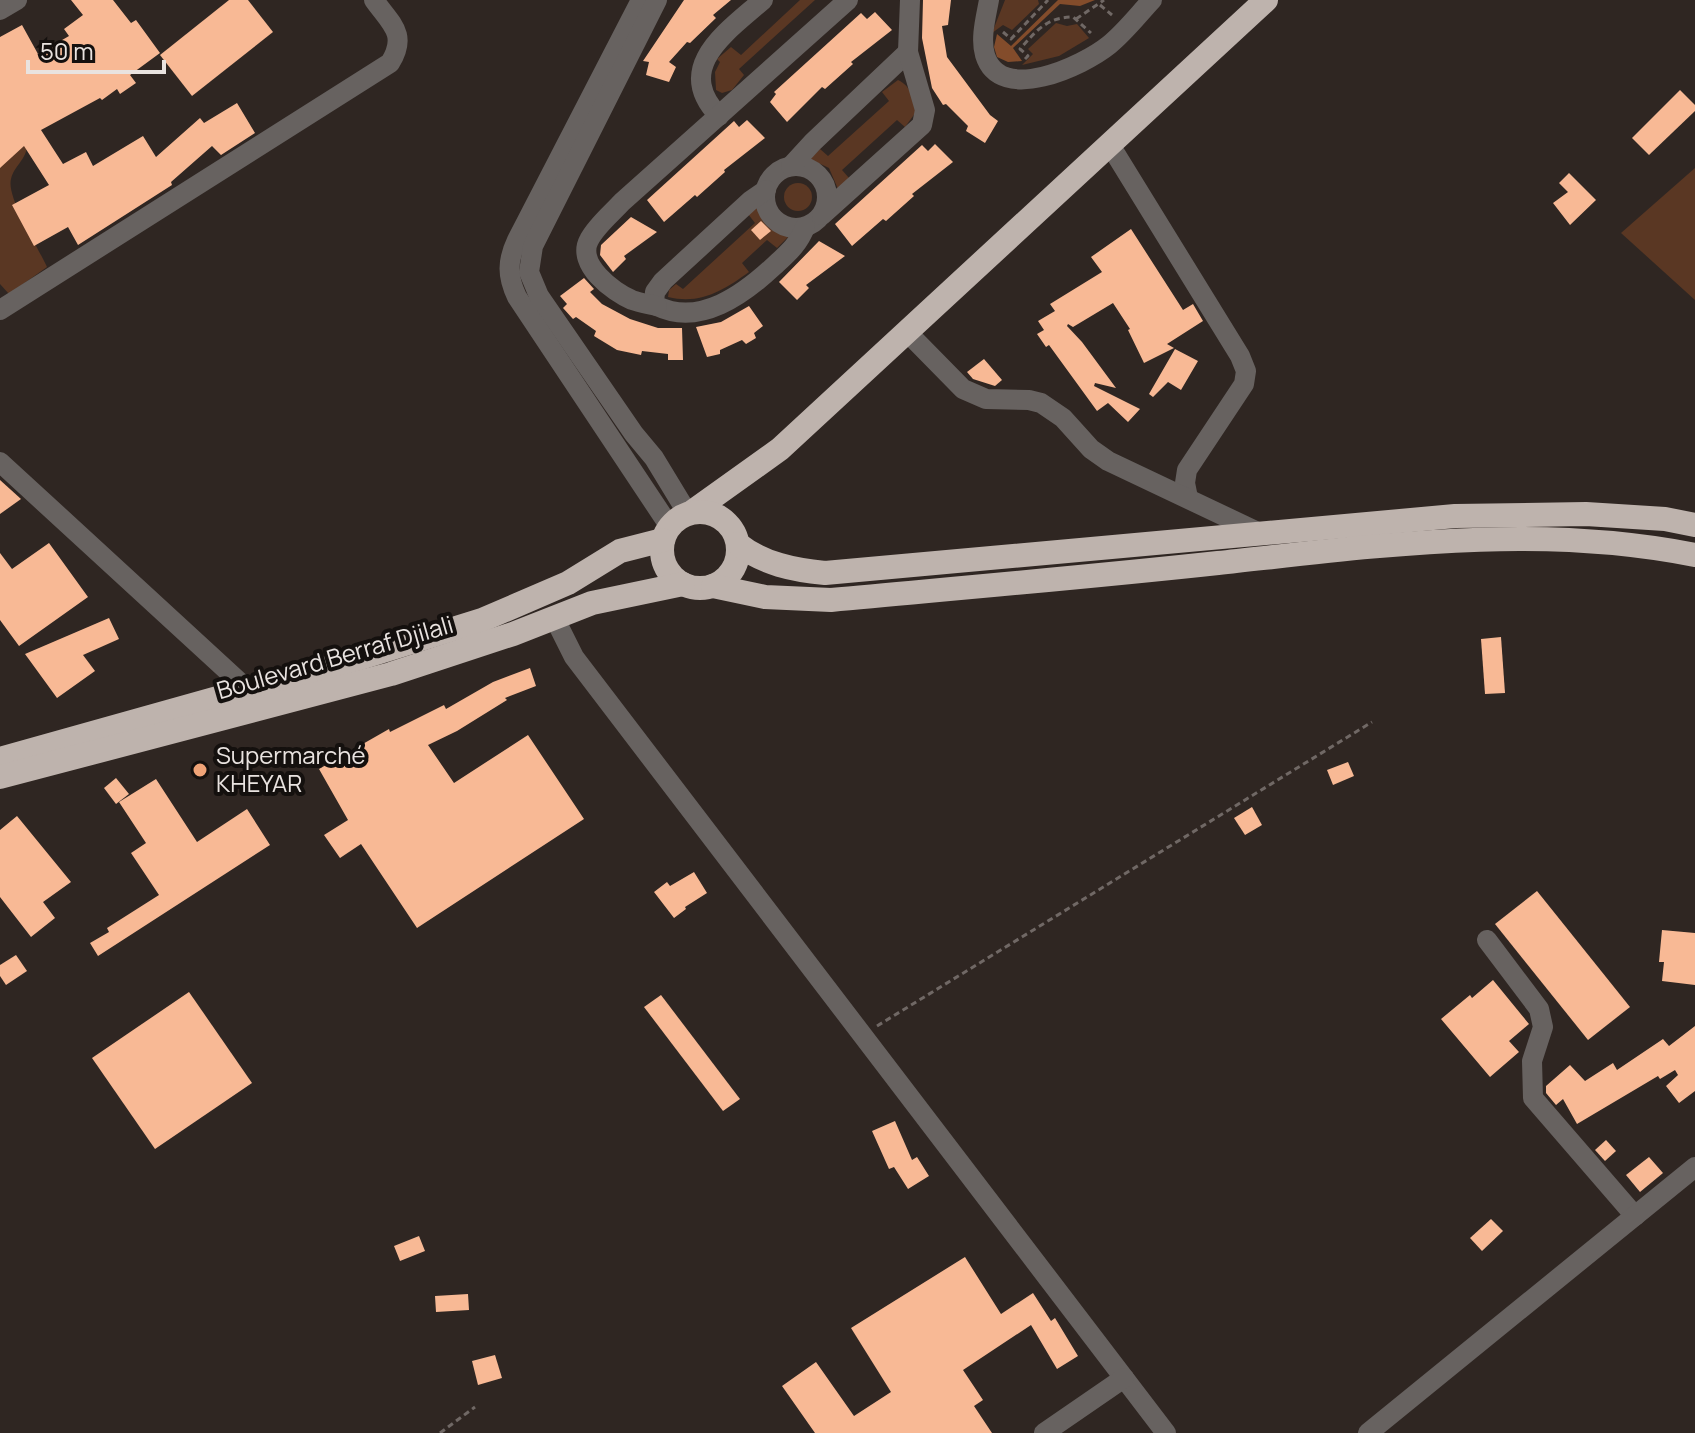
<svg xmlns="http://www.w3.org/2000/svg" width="1695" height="1433" viewBox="0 0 1695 1433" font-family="Manrope,sans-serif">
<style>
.green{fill:#5a3723}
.water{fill:#834c2b}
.building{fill:#f8b995}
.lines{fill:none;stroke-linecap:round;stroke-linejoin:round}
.path{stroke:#706865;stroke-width:3;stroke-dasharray:6 4;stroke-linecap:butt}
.minor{stroke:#676260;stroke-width:20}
.highway{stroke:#beb3ad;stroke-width:24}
.poi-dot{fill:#efa377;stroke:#14100e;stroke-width:3}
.labels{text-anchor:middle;stroke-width:8;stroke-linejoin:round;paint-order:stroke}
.street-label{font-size:24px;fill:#e9e3e0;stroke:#14100e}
.poi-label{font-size:24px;fill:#e9e3e0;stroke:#14100e;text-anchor:start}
</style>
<rect width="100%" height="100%" fill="#2f2622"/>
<g class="green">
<path d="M800,0H815L739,69L744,75L732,90L722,93L716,90L715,72L720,62L717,59L731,47L741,55Z"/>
<path d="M1005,0H1038L1039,4L1012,30L1003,25L992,33Z"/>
<path d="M1056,23L1067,26L1077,24L1089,38L1059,56L1022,65L1033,54L1028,49Z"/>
<path d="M898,80C912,87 912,97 916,112L905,127L897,120L842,170L849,178L838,189L829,168L810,159L820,149L828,156L889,101L882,92Z"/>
<path d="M0,109L27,146C26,160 14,166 11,179C6,197 39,249 47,267L9,294L0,284Z"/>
<path d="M1695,168V300L1621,233Z"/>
<circle cx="798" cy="197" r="14"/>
<path d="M758,206C762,222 773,230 789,236L777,248L767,240L742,263L749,272C724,290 701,305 668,297L669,290L676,284L683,289L755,223L748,214Z"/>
</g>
<path class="water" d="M1058,0H1095L1080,6L1060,4L1013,48L1022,61L1008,62L997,57L994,47L997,34L1011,46Z"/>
<g class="building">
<path d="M71,0H113L131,23L136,20L160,53L130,75L136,83L120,94L117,89L102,100L100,98L41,130L63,164L86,152L93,166L143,136L156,157L200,118L204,123L237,103L255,133L221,155L212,146L171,182L172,185L78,245L68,227L34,246L12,205L49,185L24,146L0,168V37L22,25L38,54L69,36L64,29L83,15Z"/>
<path d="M229,0H248L273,32L192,96L160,55Z"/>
<path d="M684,0H731L713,15L716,18L690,43L687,42L669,62L676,67L669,82L646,75L649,62L643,61Z"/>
<path d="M923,0H951L948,25L942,26L947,57L990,115L998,121L985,143L966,131L968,126L946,104L943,105L932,88L922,38Z"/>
<path d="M875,12L892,30L851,62L853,64L825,89L822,87L787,122L770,102L776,94L774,92L861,13L867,19Z"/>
<path d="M1680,90L1695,105V111L1649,155L1632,138Z"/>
<path d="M747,120L765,138L724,170L725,172L697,197L695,195L664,222L647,200L734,121L739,127Z"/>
<path d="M935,144L953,162L912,194L914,196L886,221L883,219L852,246L835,224L922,145L928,151Z"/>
<path d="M1569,173L1596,200L1570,225L1553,203L1568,192L1559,183Z"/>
<path d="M631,217L657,232L624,256L626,259L613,272L600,255L601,245Z"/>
<path d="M761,221L771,231L760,240L751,230Z"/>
<path d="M1131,229L1183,310L1193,304L1203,321L1167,344L1174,348L1144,363L1128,330L1130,329L1113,303L1073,327L1068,324L1067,326L1082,342L1116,388L1095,383L1094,386L1140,409L1128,422L1108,403L1097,411L1049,345L1046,347L1037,334L1044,330L1038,321L1055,311L1050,304L1102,272L1091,257Z"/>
<path d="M819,241L845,256L806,285L809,288L797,300L779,282Z"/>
<path d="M584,278L594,289L590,292L602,304L630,319L658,328H682L683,360H668V354L642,351L641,355L617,350L594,336L596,331L576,317L573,319L563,308L567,304L560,296Z"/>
<path d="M749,306L763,326L754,333L756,338L746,344L742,340L720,350V354L707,357L696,327L721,322Z"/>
<path d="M1175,349L1198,361L1181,390L1168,382L1153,397L1149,394Z"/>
<path d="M984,359L1002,380L995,386L973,379L967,372Z"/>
<path d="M0,480L21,499L0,514Z"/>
<path d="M49,543L88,597L19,646L0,620V553L12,569Z"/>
<path d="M109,618L119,639L83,655L95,671L57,698L25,654Z"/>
<path d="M1501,637L1505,693L1485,694L1481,639Z"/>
<path d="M530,668L536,686L505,698L507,700L457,731L428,745L454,783L528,735L584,819L417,928L361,844L340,858L324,835L348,820L319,769L389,729L390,732L444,705L446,709L493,682Z"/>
<path d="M1348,762L1354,776L1333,785L1327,770Z"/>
<path d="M116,778L129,794L116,804L104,788Z"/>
<path d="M156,779L197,842L247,809L270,845L98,956L90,943L109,932L107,928L159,895L131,853L146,843L119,802Z"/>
<path d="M1252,807L1262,825L1245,835L1234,818Z"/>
<path d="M17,816L71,882L43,902L55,918L31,937L0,897V830Z"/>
<path d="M694,872L707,893L685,907L686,909L674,918L654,892L667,882L670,886Z"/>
<path d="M1537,891L1630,1007L1588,1040L1495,924Z"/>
<path d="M1662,930L1695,933V985L1662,981L1664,962H1659Z"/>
<path d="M16,955L27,971L6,985L0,976V965Z"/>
<path d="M1493,980L1529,1024L1509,1041L1519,1052L1490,1077L1441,1019L1470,995L1472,998Z"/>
<path d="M189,992L252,1083L155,1149L92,1058Z"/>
<path d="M661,995L740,1099L723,1111L644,1007Z"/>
<path d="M1695,1026V1091L1679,1103L1666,1086L1678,1075L1675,1070L1660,1079L1658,1076L1577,1124L1563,1099L1556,1105L1546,1093V1086L1570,1065L1585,1081L1613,1063L1617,1070L1663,1039L1669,1046Z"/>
<path d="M895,1121L912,1160L917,1157L929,1176L908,1189L894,1167L889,1169L872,1131Z"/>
<path d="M1606,1140L1616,1151L1605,1161L1595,1150Z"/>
<path d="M1649,1157L1663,1173L1640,1192L1626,1175Z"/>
<path d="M1491,1219L1503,1231L1482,1251L1470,1238Z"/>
<path d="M419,1236L425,1251L400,1261L394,1246Z"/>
<path d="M965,1257L1001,1314L1033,1293L1051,1321L1055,1318L1078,1356L1057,1369L1031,1325L963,1370L983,1400L974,1406L992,1433H815L782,1386L816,1362L854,1416L891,1392L851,1328Z"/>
<path d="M468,1294L469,1310L436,1312L435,1296Z"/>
<path d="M495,1355L502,1378L478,1385L472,1361Z"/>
</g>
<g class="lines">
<g class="path">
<path d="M1100,5L1112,15"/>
<path d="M1076,19L1104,0"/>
<path d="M1003,32L1011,39L1048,0"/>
<path d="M1025,59L1028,56L1020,49C1036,31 1047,17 1073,17L1091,33"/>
<path d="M877,1026L1372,722"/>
<path d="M440,1433L475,1407"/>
</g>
<g class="minor">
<path d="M641,0L517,240C507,261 507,276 517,297L670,527"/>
<path d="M657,0L533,246L529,272L539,296L634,434L654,458L688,514"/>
<path d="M989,0C986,17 980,38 985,55C1000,105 1083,66 1109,45C1125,32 1138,15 1152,0"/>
<path d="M0,10L17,0"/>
<path d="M719,116C672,67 728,31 763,0"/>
<path d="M1110,145L1240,356L1246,371L1244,384L1187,470L1185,483L1188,498"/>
<circle cx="796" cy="197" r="31"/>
<path d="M791,166L813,142L908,52"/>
<path d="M766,190L750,201L663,281L655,292L654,303L657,306C700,327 744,294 774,266C787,254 799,244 805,227"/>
<path d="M822,215L922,125L925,110L908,52L910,0"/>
<path d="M657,306C649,304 640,303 632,300C613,292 576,264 589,240C596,226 611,214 622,202L848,0"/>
<path d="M0,310L390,63C408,34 391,24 374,0"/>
<path d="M908,333L963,389L986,399L1029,400L1041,403L1063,418L1091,449L1108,461L1262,534"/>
<path d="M0,462L246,688"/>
<path d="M554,617L574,657L1166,1433"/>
<path d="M1487,940L1539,1009L1543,1027L1532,1061L1533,1098L1635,1216"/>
<path d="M1044,1433L1124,1378"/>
<path d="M1368,1433L1695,1167"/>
</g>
<g class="highway">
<path d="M692,512L780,449L1266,0"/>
<circle cx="700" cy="550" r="38"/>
<path d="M738,544C763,564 794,570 825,573L1455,516L1586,514L1665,519L1695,525"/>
<path d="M713,586L765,597L831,600C960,588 1089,577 1218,563C1377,546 1536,523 1695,555"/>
<path d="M0,759L357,659L482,620L568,583L620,551L663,540"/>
<path d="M0,777L391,674L513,634L592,603L683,584"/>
</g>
</g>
<circle class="poi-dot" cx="200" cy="770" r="8"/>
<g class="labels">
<g class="street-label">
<text transform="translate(335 658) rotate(-16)" y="8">Boulevard Berraf Djilali</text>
</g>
<g class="poi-label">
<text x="216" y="764">Supermarché<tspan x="216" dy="28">KHEYAR</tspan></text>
</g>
</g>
<path d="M28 60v12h136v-12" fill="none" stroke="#e9e3e0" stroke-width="4"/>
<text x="40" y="60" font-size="24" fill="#e9e3e0" stroke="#14100e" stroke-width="6" paint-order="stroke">50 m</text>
</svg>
